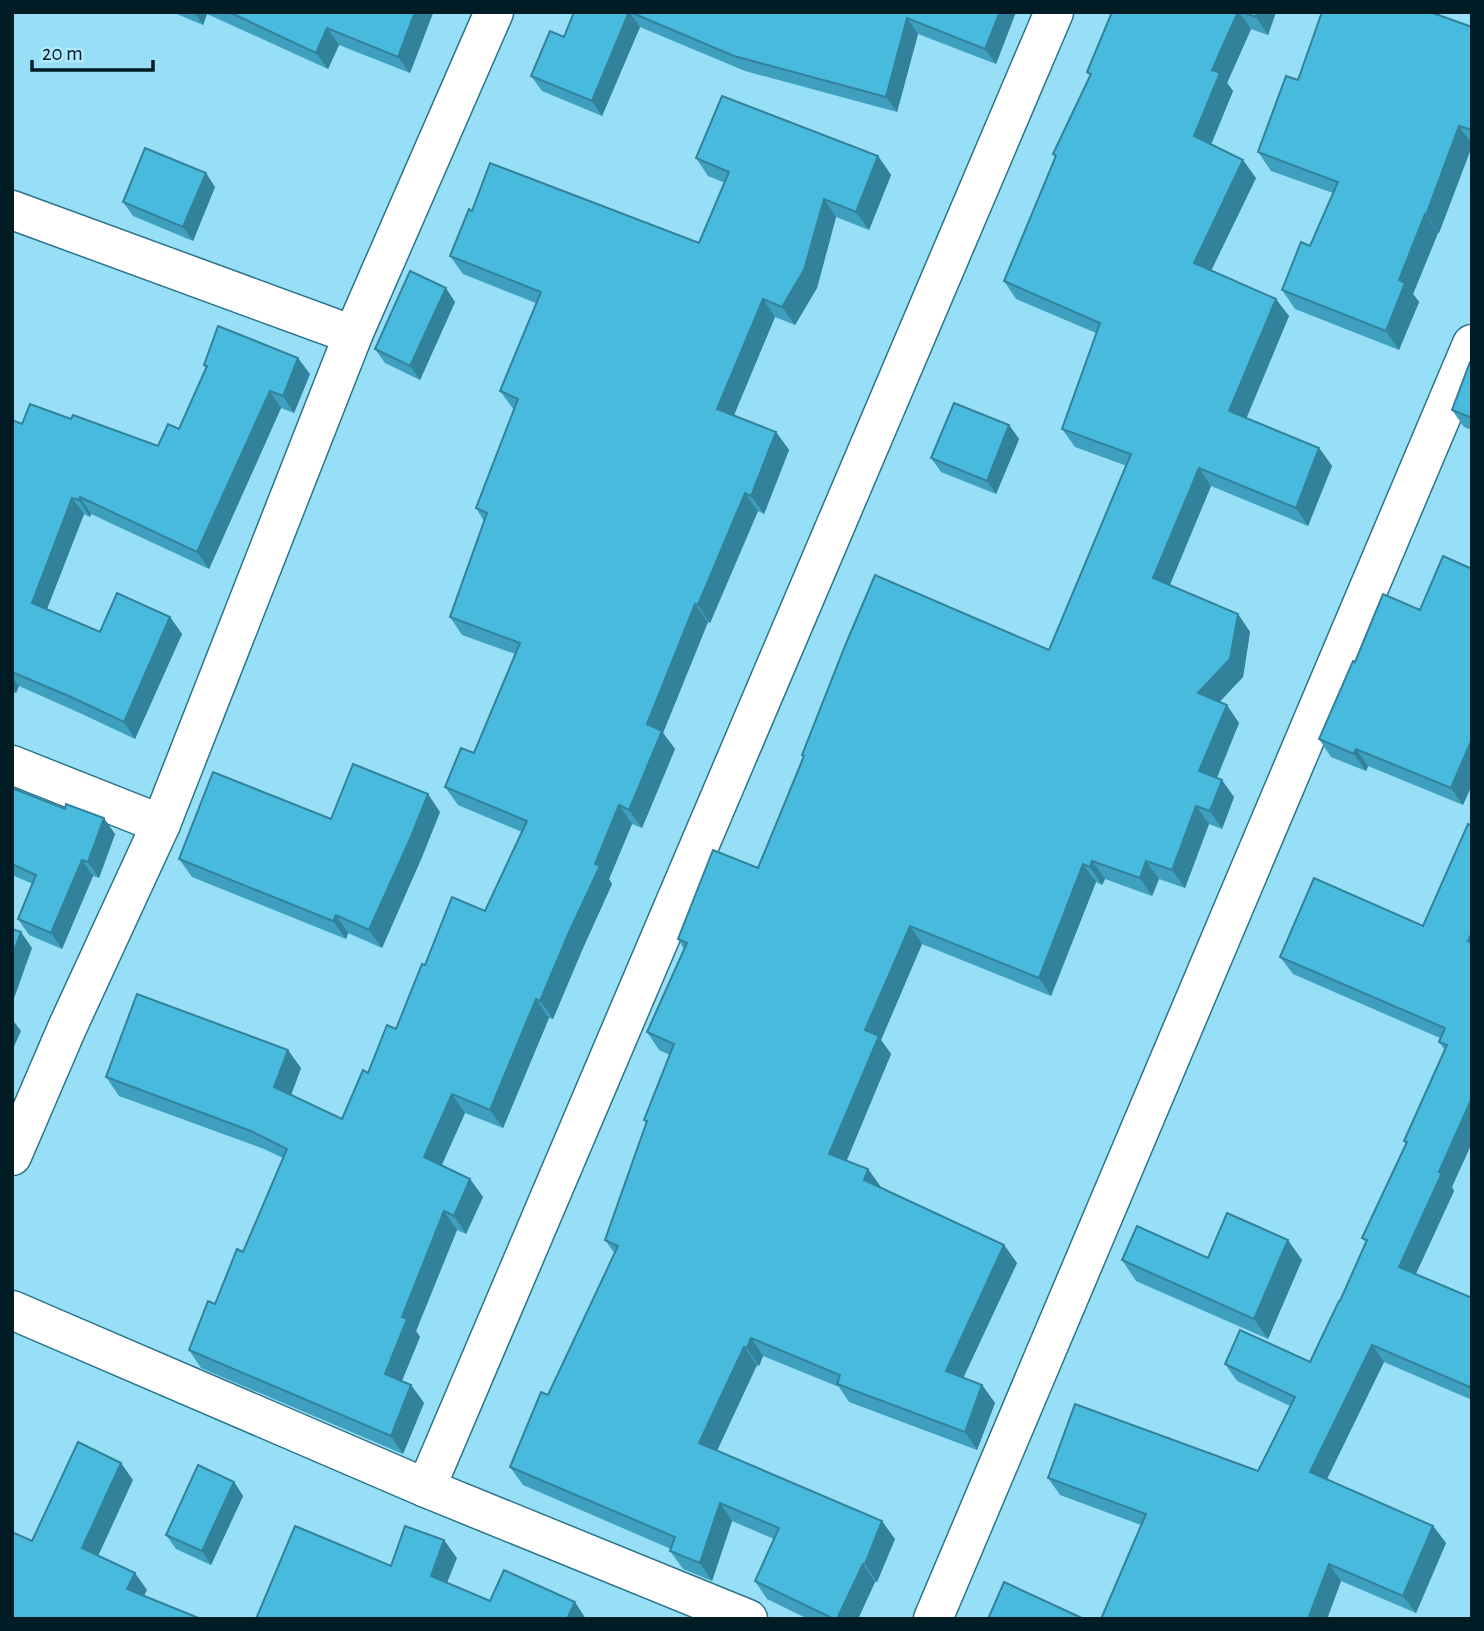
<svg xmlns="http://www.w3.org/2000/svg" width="1484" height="1631" viewBox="0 0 1484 1631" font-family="'Alegreya Sans',sans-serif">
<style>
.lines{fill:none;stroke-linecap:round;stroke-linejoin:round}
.street-casing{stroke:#2c748b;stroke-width:41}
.street{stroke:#fff;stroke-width:38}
.wall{fill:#3ea0be}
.shaded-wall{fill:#32829b}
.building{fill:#48badd;stroke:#32829b;stroke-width:2}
</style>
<rect width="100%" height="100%" fill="#97def7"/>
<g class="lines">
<defs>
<g id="street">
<path d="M12,210L353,335"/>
<path d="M12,765L161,824"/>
<path d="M12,1156L67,1028L161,824L353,335L494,12"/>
<path d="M12,1310L426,1488L748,1619"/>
<path d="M426,1488L1054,12"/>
<path d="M933,1619L1472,344"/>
</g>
</defs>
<use href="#street" class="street-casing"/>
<use href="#street" class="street"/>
</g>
<g class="wall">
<path d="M172,12H432L433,13L410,73L339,45L328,69L207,14L203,25Z"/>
<path d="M574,12H1016L996,64L918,34L897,112L745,71L640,27L602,116L542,91L531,76L564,37Z"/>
<path d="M1112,12H1276L1268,35L1251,29L1227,83L1233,91L1211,145L1256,178L1211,271L1289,316L1246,418L1319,448L1332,466L1308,526L1211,486L1170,585L1238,614L1250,632L1243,677L1219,702L1239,723L1217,778L1234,797L1222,829L1209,824L1185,888L1159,879L1152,896L1105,879L1102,885L1096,882L1051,996L922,944L881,1040L891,1054L846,1161L868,1169L881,1188L1004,1245L1017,1263L963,1378L982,1385L995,1403L977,1450L849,1402L839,1387L763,1356L759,1366L757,1365L717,1451L895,1539L877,1582H875L858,1619H808L767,1599L755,1581L774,1539L732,1521L712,1581L683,1569L670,1551L671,1549L523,1485L510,1467L548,1395L615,1254L605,1240L646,1123L644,1120L670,1055L659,1050L647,1032L684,949L678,939L758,868L803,757L802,755L1049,650L1127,466L1075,447L1062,429L1096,333L1016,299L1004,281L1055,158L1053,154L1090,76L1087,72Z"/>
<path d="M1472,27V146L1439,233H1438L1413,294L1419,302L1399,350L1295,309L1282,290L1310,246L1333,193L1271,171L1258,152L1298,80Z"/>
<path d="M878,156L891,175L869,230L836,217L817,288L795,325L775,317L734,415L776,432L789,450L764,514L758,511L710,623L708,622L663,733L675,749L642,828L632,824L609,879L612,884L583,948L553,1019L549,1018L503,1128L465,1113L441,1165L470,1179L483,1197L466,1234L457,1230L416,1331L420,1337L402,1381L411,1385L424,1403L403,1454L201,1368L189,1350L243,1252L283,1158L264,1149L119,1096L106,1077L301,1068L291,1095L342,1119L368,1073L396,1029L425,965L485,911L522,832L458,805L445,787L474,753L515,654L462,635L450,617L484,521L476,508L514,410L500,391L536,303L463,274L450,256L472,211L699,243L725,183L708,176L696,158Z"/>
<path d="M215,187L193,241L133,216L123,202Z"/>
<path d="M455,302L420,380L385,363L375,349Z"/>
<path d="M1472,362V430L1464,427L1452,410Z"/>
<path d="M204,365L310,374L294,413L281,408L209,569L91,514L90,517L84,514L47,609L100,632L170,617L182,634L135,739L82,714L19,686L16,693L12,692V420L22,424L71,419L158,446L179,429L206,368Z"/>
<path d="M1009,425L1019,439L996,494L941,472L931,458Z"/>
<path d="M1420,610L1463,805L1368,766L1366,771L1331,757L1319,739L1355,662Z"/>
<path d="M12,788L115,834L99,878L93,876L62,949L29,935L18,919L33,884L12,875Z"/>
<path d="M440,812L422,857L382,948L348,933L346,939L192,877L179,859L331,819Z"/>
<path d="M1468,824L1452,1187L1454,1191L1416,1274L1472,1298V1400L1384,1362L1327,1479L1433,1526L1446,1543L1416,1613L1341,1581L1327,1619H1101L1141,1525L1060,1495L1048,1478L1258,1471L1290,1406L1237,1381L1225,1364L1310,1362L1340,1301L1366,1243L1362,1238L1406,1144L1404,1141L1445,1050L1439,1042L1440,1038L1293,974L1280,957L1423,926Z"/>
<path d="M1208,1258L1302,1260L1268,1339L1136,1281L1122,1260Z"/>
<path d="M234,1482L243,1496L211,1565L176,1549L166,1535Z"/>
</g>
<g class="shaded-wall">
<path d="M194,12H206L207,14L203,25Z"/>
<path d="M415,12L433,13L410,73L398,57Z"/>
<path d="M629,12L640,27L602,116L592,101Z"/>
<path d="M1000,12H1016L996,64L985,49Z"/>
<path d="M1238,12H1239L1251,29L1227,83L1233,91L1207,154L1194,136L1212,70Z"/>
<path d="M1257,12H1276L1268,35L1256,17Z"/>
<path d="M907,18L918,34L897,112L886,97Z"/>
<path d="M327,28L339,45L328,69L316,53Z"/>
<path d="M1459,126L1472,144V146L1439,233L1426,215Z"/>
<path d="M878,156L891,175L869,230L856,212Z"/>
<path d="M1243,160L1256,178L1206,281L1194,263Z"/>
<path d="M206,173L215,187L193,241L183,227Z"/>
<path d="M824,199L836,217L817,288L795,325L782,307Z"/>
<path d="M1425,214L1438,233L1413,294L1419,302L1399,350L1386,331L1399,280Z"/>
<path d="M446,288L455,302L420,380L410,366Z"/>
<path d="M763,299L775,317L729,427L717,409Z"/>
<path d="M1276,299L1289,316L1242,429L1229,411Z"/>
<path d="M298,358L310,374L294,413L283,396Z"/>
<path d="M270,391L281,408L209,569L197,552Z"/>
<path d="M1009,425L1019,439L996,494L987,481Z"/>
<path d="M776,432L789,450L764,514L751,496Z"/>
<path d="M1319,448L1332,466L1308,526L1296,508Z"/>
<path d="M1199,468L1211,486L1165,596L1153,578Z"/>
<path d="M745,493L758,511L710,623L698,605Z"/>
<path d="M80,497L91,514L90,517L79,500Z"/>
<path d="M72,498L84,514L43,619L32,603Z"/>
<path d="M695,604L708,622L663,733L675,749L642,828L629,810L647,724Z"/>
<path d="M1238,614L1250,632L1243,677L1211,711L1198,693Z"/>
<path d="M170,617L182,634L135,739L124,722Z"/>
<path d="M12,677L19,686L16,693L12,688Z"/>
<path d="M1227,705L1239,723L1212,789L1199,771Z"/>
<path d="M1472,739V785L1463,805L1451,788Z"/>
<path d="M1356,749L1368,766L1366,771L1354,754Z"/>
<path d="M1222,780L1234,797L1222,829L1210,811Z"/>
<path d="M428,794L440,812L422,857L382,948L369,930Z"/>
<path d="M619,805L632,824L609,879L612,884L583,948L553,1019L540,1001L595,864Z"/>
<path d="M1196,806L1209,824L1185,888L1172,870Z"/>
<path d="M104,818L115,834L99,878L88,862Z"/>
<path d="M82,860L93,876L62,949L51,933Z"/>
<path d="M1092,861L1105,879L1102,885L1090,867Z"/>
<path d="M1146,861L1159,879L1152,896L1140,878Z"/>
<path d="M1083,864L1096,882L1051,996L1039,978Z"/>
<path d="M336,915L348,933L346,939L333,921Z"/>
<path d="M910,926L922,944L881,1040L891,1054L842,1172L829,1154L865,1030Z"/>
<path d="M21,932L32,948L12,1004V956Z"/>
<path d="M1472,932V947L1468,941Z"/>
<path d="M536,999L549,1018L503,1128L490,1110Z"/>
<path d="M12,1019L21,1031L12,1051Z"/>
<path d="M288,1050L301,1068L287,1106L274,1087Z"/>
<path d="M452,1094L465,1113L437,1176L424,1157Z"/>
<path d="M1472,1098V1143L1452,1187L1454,1191L1411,1284L1399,1267L1439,1172Z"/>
<path d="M868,1169L881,1187L877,1198L864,1180Z"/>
<path d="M470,1179L483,1197L466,1234L454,1216Z"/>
<path d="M444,1211L457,1230L416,1331L420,1337L397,1392L385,1374L402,1317Z"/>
<path d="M1288,1240L1302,1260L1268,1339L1254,1319Z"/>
<path d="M1004,1245L1017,1263L958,1389L946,1371Z"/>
<path d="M751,1338L763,1356L759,1366L747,1348Z"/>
<path d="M1372,1345L1384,1362L1322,1489L1310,1472Z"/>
<path d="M744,1347L757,1365L712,1461L699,1443Z"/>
<path d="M411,1385L424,1403L403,1454L391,1436Z"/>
<path d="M982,1385L995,1403L977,1450L965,1432Z"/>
<path d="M121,1463L133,1480L94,1565L82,1548Z"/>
<path d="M234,1482L243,1496L211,1565L202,1551Z"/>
<path d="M720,1503L732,1521L712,1581L700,1563Z"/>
<path d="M882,1521L895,1539L877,1582L865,1564Z"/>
<path d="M1433,1526L1446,1543L1416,1613L1403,1596Z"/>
<path d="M444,1540L457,1558L443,1593L431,1576Z"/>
<path d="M863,1564L875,1582L858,1619H837Z"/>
<path d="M1329,1564L1341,1581L1327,1619H1308Z"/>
<path d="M135,1573L147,1590L139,1606L127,1589Z"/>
<path d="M575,1602L586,1619H567Z"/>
</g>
<g class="building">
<path d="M229,12H415L398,57L327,28L316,53Z"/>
<path d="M574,12H629L592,101L531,76L550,31L564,37Z"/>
<path d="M630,12H1000L985,49L907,18L886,97L734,56Z"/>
<path d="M1112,12H1238L1212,70L1220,73L1194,136L1243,160L1194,263L1276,299L1229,411L1319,448L1296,508L1199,468L1153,578L1238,614L1230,659L1198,693L1227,705L1199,771L1222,780L1210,811L1196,806L1172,870L1146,861L1140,878L1092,861L1090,867L1083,864L1039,978L910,926L865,1030L879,1036L829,1154L868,1169L864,1180L1004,1245L946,1371L982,1385L965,1432L837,1384L840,1375L751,1338L747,1348L744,1347L699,1443L882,1521L865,1564H863L837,1619H834L755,1581L779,1528L720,1503L700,1563L670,1551L675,1537L510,1467L541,1392L548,1395L618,1246L605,1240L647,1121L644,1120L674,1044L647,1032L687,943L678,939L713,850L758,868L804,756L802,755L845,646L875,575L1049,650L1131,454L1062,429L1100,323L1004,281L1056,156L1053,154L1091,74L1087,72Z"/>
<path d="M1242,12H1257L1256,17Z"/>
<path d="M1322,12H1430L1472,27V130L1459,126L1426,215L1425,214L1399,280L1405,283L1386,331L1282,290L1301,242L1310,246L1338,182L1258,152L1286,76L1298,80Z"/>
<path d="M722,96L878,156L856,212L824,199L804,270L782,307L763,299L717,409L776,432L751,496L745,493L698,605L695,604L647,724L662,731L629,810L619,805L595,864L600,866L570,930L540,1001L536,999L490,1110L452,1094L424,1157L470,1179L454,1216L444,1211L402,1317L407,1319L385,1374L411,1385L391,1436L189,1350L208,1301L215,1304L237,1249L243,1252L287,1149L251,1131L106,1077L137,994L288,1050L274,1087L342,1119L363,1070L368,1073L387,1025L396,1029L422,964L425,965L452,897L485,911L527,821L445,787L461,748L474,753L520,643L450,617L487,513L476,508L518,399L500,391L541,292L450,256L469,209L472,211L490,163L699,243L729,172L696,158Z"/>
<path d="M145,148L206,173L183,227L123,202Z"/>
<path d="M410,271L446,288L410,366L375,349Z"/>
<path d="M218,326L298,358L283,396L270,391L197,552L80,497L79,500L72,498L32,603L100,632L117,593L170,617L124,722L71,697L12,672V420L22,424L30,404L71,419L73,415L158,446L168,424L179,429L207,366L204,365Z"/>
<path d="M1470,362H1472V418L1452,410Z"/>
<path d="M954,403L1009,425L987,481L931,458Z"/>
<path d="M1443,556L1472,569V739L1451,788L1356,749L1354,754L1319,739L1353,661L1355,662L1383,594L1420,610Z"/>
<path d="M353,764L428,794L410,839L369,930L336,915L333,921L179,859L213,772L331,819Z"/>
<path d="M12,788L65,809L66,804L104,818L88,862L82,860L51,933L18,919L36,875L12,864Z"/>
<path d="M1468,824L1472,826V932L1468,941L1472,943V1098L1439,1172L1442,1173L1399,1267L1472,1298V1388L1372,1345L1310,1472L1433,1526L1403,1596L1329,1564L1308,1619H1101L1146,1514L1048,1478L1075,1404L1258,1471L1295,1397L1225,1364L1240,1330L1310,1362L1339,1301H1340L1367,1240L1362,1238L1407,1142L1404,1141L1447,1045L1439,1042L1445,1028L1280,957L1314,878L1423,926Z"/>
<path d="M12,929L21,932L12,956Z"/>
<path d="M1227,1213L1288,1240L1254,1319L1122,1260L1137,1226L1208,1258Z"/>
<path d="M78,1442L121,1463L82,1548L135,1573L127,1589L201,1619H12V1532L32,1541Z"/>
<path d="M198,1465L234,1482L202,1551L166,1535Z"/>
<path d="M295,1526L391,1566L405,1526L444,1540L431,1576L490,1601L504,1570L575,1602L567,1619H256Z"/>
<path d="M1004,1582L1084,1619H988Z"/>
</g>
<rect width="1484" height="1631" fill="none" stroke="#001d26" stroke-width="28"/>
<path d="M32 60v10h121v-10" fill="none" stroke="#001d26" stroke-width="3.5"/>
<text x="42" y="60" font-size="21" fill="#001d26" stroke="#b1e9fd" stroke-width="5" paint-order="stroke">20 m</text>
</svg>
